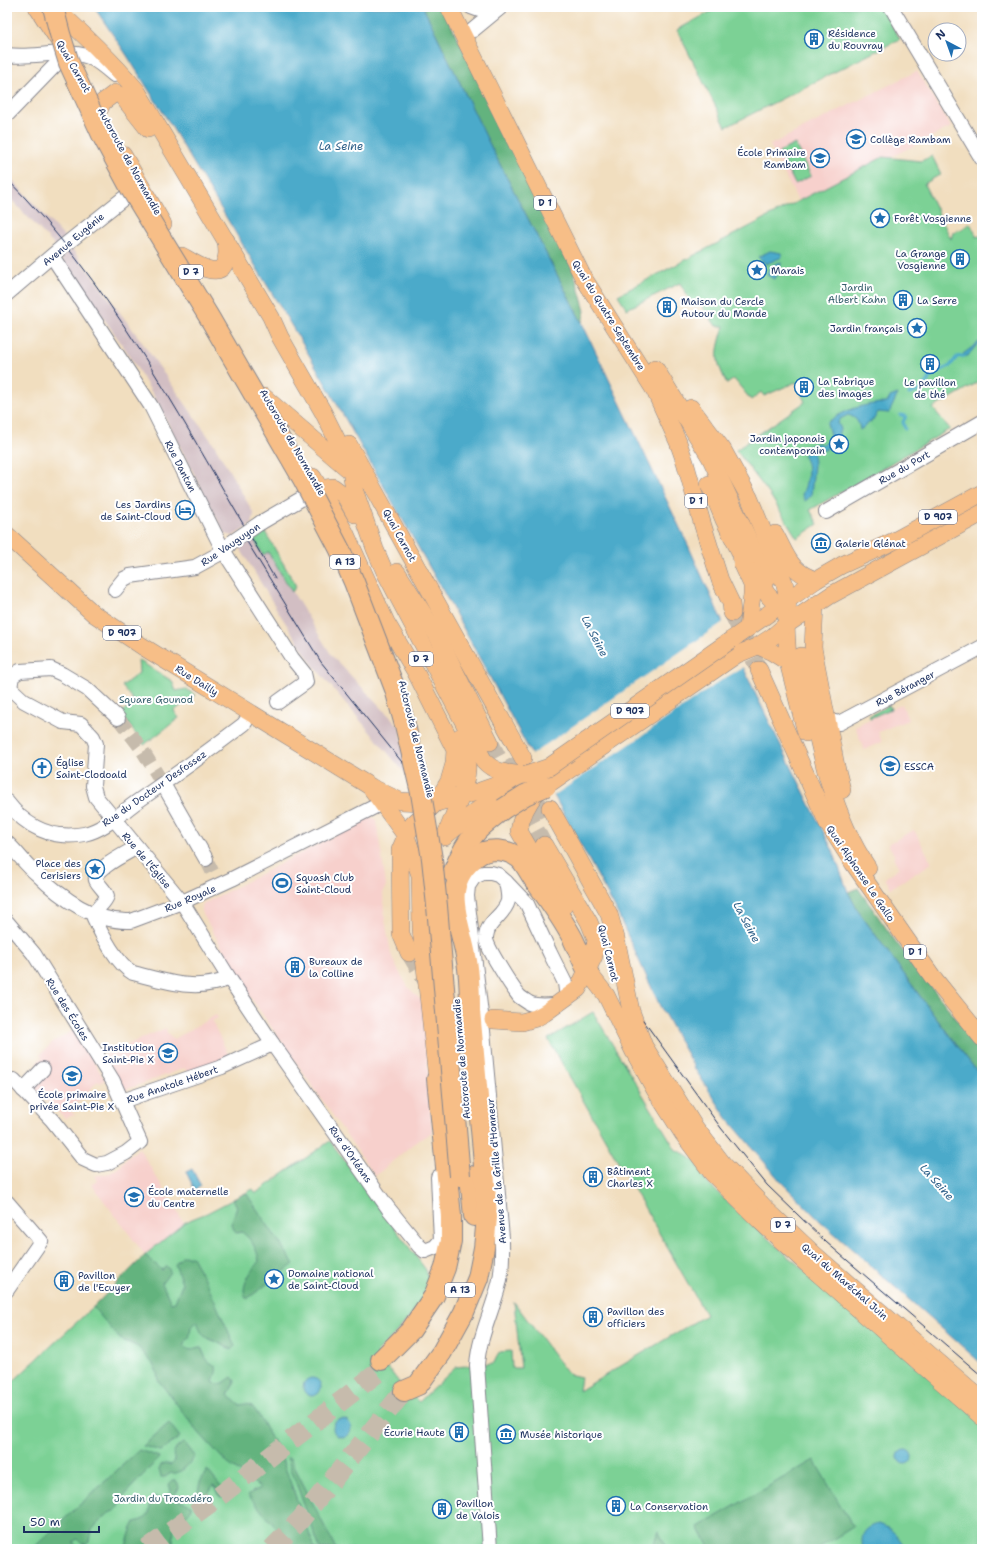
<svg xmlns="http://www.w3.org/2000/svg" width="989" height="1556" viewBox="0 0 989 1556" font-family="'Shantell Sans',sans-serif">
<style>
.built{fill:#f7d0cc}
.industrial{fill:#d2bec3}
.green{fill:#7bd195;stroke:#4b807a}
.forest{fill:#64b37e;stroke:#40716e}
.water{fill:#4baaca;stroke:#336c94}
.pier{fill:#f1debf}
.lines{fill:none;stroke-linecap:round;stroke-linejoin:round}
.stream{stroke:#4baaca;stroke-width:3}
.minor-tunnel{stroke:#c6bbac;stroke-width:14;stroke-dasharray:14 7;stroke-linecap:butt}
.major-tunnel{stroke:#c6bbac;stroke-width:17;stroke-dasharray:17 8;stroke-linecap:butt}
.highway-tunnel{stroke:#c6bbac;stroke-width:20;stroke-dasharray:20 10;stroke-linecap:butt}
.minor-casing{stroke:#86868e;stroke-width:16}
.major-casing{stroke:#86868e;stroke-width:18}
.highway-casing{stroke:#86868e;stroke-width:22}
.minor{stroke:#fff;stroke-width:14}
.major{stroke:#f7be87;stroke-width:17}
.highway{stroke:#f7be87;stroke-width:20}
.tram{stroke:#1b2f5e;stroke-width:1}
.minor-bridge-casing{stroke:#86868e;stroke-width:16;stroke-linecap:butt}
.major-bridge-casing{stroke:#86868e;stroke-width:18;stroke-linecap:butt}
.highway-bridge-casing{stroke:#86868e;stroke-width:22;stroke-linecap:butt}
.minor-bridge{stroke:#fff;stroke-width:14}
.major-bridge{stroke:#f7be87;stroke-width:17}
.highway-bridge{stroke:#f7be87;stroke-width:20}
.labels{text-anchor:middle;stroke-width:4;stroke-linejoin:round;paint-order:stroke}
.shield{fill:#fff;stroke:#5f6d8e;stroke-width:1}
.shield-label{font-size:9px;font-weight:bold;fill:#1b2f5e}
.poi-label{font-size:10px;fill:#1b2f5e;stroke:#fff;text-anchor:start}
.street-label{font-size:10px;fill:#1b2f5e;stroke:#fff}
.park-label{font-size:10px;fill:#38606e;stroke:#fff}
.water-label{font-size:11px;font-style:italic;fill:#2e6089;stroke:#fff}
</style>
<rect width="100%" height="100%" fill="#fff"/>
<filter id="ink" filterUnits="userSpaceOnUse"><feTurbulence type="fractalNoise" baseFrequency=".025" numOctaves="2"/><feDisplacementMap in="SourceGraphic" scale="8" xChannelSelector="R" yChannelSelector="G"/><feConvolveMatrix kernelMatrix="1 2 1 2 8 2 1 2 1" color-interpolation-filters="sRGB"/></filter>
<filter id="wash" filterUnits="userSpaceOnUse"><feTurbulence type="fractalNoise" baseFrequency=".012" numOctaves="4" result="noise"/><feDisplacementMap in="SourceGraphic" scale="16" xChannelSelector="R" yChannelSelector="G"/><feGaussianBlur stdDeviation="0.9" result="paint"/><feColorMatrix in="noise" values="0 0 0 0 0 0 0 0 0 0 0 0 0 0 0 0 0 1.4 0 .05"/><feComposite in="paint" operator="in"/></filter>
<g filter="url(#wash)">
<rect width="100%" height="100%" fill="#f1debf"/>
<g class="built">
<path d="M917,71L951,127L799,203L770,145Z"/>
<path d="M902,704L908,720L878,732L882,742L864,750L855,726Z"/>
<path d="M370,817L376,819L386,885L383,893L384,914L391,954L397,968L408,987L424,1003L432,1132L413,1144L375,1176L249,995L201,911L203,904Z"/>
<path d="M914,830L932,863L891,888L885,878L899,868L893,857L895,856L888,844Z"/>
<path d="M216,1015L218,1018L212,1021L230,1058L187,1073L185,1068L125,1090L104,1055L166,1028L167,1033L174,1039Z"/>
<path d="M74,1030L105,1080L100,1083L98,1081L70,1111L75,1115L65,1118L32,1087L46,1072L37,1063L43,1056L40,1055L52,1043Z"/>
<path d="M139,1148L184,1223L145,1255L91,1184L97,1180L94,1176L110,1173L122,1165V1163Z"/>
</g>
<g class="industrial">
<path d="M7,174L66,239L56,247L7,195Z"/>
<path d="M72,249L139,338L215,446L254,514L252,524L233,536L225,534L155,398L126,350L61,258Z"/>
<path d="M252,536L263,554L268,552L332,656L399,726L411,780L313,665L279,613L238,545Z"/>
</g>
<g class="green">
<path d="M719,7H881L900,39L726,127L677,30Z"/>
<path d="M795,144L811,176L795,184L779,152Z"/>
<path d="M932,156L941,174L924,184L951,239L953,232L962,229L970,223L977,237L982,235V380L933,408L950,429L810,510L818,524L797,538L770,495L736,450L805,402L796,382L764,396L761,392L751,400L734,379L727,384C714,357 716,354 724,326H716L700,303L693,306L680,283L627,309L618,295L883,157L921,161Z"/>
<path d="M263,528L296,586L292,592L268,552L263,555L252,536Z"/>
<path d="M138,660L172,681L176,691L186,689L195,695L174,711L179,718L144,745L120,713L135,703L122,686L139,673Z"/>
<path d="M889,705L891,709L870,718L869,716Z"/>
<path d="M593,1012L676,1150C692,1156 700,1164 705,1181L774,1244L982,1422V1549H7V1387L93,1307L145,1255L184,1223L192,1219L207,1213L253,1189L256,1193L330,1141L426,1270C427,1274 429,1278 428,1282C427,1304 392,1336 377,1353L401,1385L419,1402L456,1367L494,1363L499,1352L511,1351L512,1368H521L514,1302L568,1374L581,1377L579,1391L706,1315L548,1039Z"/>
</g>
<g class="forest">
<path d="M423,7H442L574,272L585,311L582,323L494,153Z"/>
<path d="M858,888L896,942L982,1051V1078L933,1014L858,911L848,892Z"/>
<path d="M246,1193L294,1264L247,1299C238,1288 252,1270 259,1261C257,1249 252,1240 242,1232L236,1233L231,1224L237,1207L233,1199Z"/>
<path d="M145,1255L162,1270L166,1267L169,1268L170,1272L162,1283L171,1303L175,1302L182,1284L175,1264L183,1256L192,1257L207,1284L235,1346L232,1349C225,1347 221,1344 214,1341C202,1336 201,1334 197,1321L191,1328L189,1339L185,1341L184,1346L187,1349L192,1350L195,1348L201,1347L207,1361C220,1367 217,1369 213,1381L214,1383C223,1386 225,1381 232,1377L235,1381L228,1395L239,1405L246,1404L252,1406L258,1414L280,1454L315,1549H294L248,1495L252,1492L261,1488L227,1463L200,1434L158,1380L157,1372L153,1364L138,1347L120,1339L93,1307Z"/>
<path d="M169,1423L180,1437L161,1451L143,1446Z"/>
<path d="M184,1442L195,1456C188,1464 182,1475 171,1473L165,1477H161L159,1470L161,1465L165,1463L171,1465L175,1461C170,1451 177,1448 184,1442Z"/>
<path d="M139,1450L159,1457L158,1459L128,1491L116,1510L109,1513L97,1524L92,1530L90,1541L87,1544H82L77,1539L73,1542L76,1546L74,1549H32Z"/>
<path d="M287,1458H290L336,1549H320Z"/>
<path d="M814,1460L853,1527L817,1549H710L698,1527Z"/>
<path d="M207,1470L227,1494L221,1497L217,1494V1488L213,1485C208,1493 207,1501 196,1501L200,1482Z"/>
<path d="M172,1481H175L178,1483L179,1488L174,1496L177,1500L191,1505V1510L174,1528L173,1544L170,1548L126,1546L131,1530L135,1522C158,1516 144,1509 154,1497L163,1499L171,1491L169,1484Z"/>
<path d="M658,1531L668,1549H652Z"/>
</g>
<g class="water">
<path d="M94,7H423L494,153L582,323L688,545L723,623L757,697L833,851L848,892L858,911L933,1014L982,1078V1364L819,1220L782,1183L727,1118L695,1069L660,1006L615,908L447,598L308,353L167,119L126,54Z"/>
<path d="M770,251L781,253L782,257L766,264L758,257Z"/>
<path d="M781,262L780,272L774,279L767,275C769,267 773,264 781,262Z"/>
<path d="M982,340V342L974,348L968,356H964L963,354Z"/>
<path d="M898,394L889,413L878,412L874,419L860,430C859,422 856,417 848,415L840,419L838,423L841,429L839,432L838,439L825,450H817L813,451L814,465L811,496L805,501L802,495C807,482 812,468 803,455L808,452L806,449L801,450L802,447C809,447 813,444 819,443L821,445L826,443L830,435L827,423C843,410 866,403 887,403L890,397Z"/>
<path d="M192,1169L201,1186L195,1190L186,1172Z"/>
<circle cx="312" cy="1387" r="9"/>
<circle cx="342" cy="1428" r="9"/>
<circle cx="905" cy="1457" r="7"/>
<path d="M878,1524C891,1527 900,1537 905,1549H863C860,1535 864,1528 878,1524Z"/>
</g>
<path class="pier" d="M724,621L746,666L723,679L642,736L553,796L531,755L722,623Z"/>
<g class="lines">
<g class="stream">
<path d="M909,394L919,391L928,381L930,376L950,366L957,357L964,356"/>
<path d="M900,415L906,416L903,422L905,429"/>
</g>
</g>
</g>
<g filter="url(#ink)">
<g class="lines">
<g class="minor-tunnel">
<path d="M118,718L141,748L163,784"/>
<path d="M206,859L215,877"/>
</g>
<g class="major-tunnel">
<path d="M732,613L759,670"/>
<path d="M490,742L544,845"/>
<path d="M513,757L545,818"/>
<path d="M409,953L426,981L452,1004L481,1016"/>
</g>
<g class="highway-tunnel">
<path d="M147,1549L217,1498L385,1367"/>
<path d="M272,1549L301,1519L404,1391"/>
</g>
<defs>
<g id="minor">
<path d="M471,7L479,10H497"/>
<path d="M891,7L982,159"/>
<path d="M473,30L501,7"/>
<path d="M7,55C34,59 62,48 89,57C98,61 106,68 114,75"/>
<path d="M7,115L67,53"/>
<path d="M52,256L151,406L223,550L292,658L304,673L306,682L278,702"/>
<path d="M7,294L61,248L139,186"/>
<path d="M826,512L982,422"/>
<path d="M260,523L318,489"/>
<path d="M115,590L124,579L130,576L195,567L217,555L229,545"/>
<path d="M118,718L87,689L62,674L51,669L20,671L12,676L10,688L24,701L63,722L81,724L93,737L96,744L93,786L96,797L182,902L229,978L272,1043L388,1208L419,1246L425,1251L435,1247L441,1240L438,1177"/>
<path d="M827,720L839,723L982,647"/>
<path d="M163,784L206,859"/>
<path d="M7,802C26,827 52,840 84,834C104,830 122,812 138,801C174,776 210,750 244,724L251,713"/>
<path d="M7,843C18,853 26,865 37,874C61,898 96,923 131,921L182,902L232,879L382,803"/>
<path d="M137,847C129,852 92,870 96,880C99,886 105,890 107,896C104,905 94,908 94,918C101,934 118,965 133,973C165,981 197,993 229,978"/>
<path d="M506,882C507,888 509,895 508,901C504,916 487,921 486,937C485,946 512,987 519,996C521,998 526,1001 529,1003C537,1007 548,1005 557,1005"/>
<path d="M7,922L34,954L113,1081L140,1142L126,1153L107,1163L96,1165L83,1159L52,1120L14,1080"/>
<path d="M23,1090L43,1069"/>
<path d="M122,1101L222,1067L266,1047L272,1043"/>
<path d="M7,1202L41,1241L7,1290"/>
<path d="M490,1549L477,1365C479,1337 492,1312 499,1284C503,1269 502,1253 502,1238L483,1031L467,896L468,886L474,877L483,873H491L498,875L506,882L527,904L550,953L565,983L567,998"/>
</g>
<g id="major">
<path d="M37,7L59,41"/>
<path d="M54,7C83,34 112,61 137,91L271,317L280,337L323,412L340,446L351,471L354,489L375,549L384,570L484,761C496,774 509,773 526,775"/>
<path d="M449,7L583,277L655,391L678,442L685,462L703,526L720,580L731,603L732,613"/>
<path d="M99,110L103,102L115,93L122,96L148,129"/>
<path d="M123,155L163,224"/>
<path d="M182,256C191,261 216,279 224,265C228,256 227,250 226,240"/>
<path d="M655,368L710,457L767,579"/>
<path d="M264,397L347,468"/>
<path d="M691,408L723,450L749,497L784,582L788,599L786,625L788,662"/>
<path d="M349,445L523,758"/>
<path d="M313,477L345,532L386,622L415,671L455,750L454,764L449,781L436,803L413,824L406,836L400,850L401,934L409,953"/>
<path d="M709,484L724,520L741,554L742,563L752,585V595L748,628"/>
<path d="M319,489L333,487L345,496L355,514"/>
<path d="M775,534C787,556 790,572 816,580"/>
<path d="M7,535L94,614L142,646L371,787L400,801L436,803L477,792L520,777"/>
<path d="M397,572L437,635L490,742"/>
<path d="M754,572C761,589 772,602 787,613"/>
<path d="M815,605L813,648L836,766L842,790"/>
<path d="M731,640L816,580L842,565L894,541L982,493"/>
<path d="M758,646L772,652L788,662L806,733"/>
<path d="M801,656C816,727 826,806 868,868"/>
<path d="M759,670L828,824L853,863L932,976L982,1038"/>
<path d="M371,788L406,836L420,875L421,929L437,1079"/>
<path d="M550,808L609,914L616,938L631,1011L644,1046L694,1126L723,1164L768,1211L815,1255L982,1400"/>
<path d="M445,836L479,809L507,792L518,782"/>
<path d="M445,837C452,819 466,788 467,770C468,758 464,747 460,737"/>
<path d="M563,907L519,831C521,815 527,804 537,792L736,655L758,646L772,637L786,625L831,595L982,513"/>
<path d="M587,960L588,972L606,995L634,1052L655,1090L683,1134L712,1173L760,1221L807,1264L982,1417"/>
<path d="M493,1020L522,1022L536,1018L545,1013L578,989L594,956L596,939L589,922L544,845"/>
</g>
<g id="highway">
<path d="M453,873C459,857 466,842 478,830C486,822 495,816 503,809"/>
<path d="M470,1176L474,1216"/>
<path d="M381,1360L411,1330L434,1296L445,1268L451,1241V1216L437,1079"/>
<path d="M404,1391L418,1385L442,1352L464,1312L478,1278L484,1248L487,1217L483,1151L470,1011C470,993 470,974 466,956C463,938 452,909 455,891C457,876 465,865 477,856C488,847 507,849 519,858C525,863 530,874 535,881C548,899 562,918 573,939C578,950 583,961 588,972"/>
</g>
</defs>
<use href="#minor" class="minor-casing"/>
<use href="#major" class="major-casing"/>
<use href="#highway" class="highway-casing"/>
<use href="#minor" class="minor"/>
<use href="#major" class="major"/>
<use href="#highway" class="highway"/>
<g class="tram">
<path d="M7,179C107,280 175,407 246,529"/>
<path d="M251,537L275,579"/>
<path d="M246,540L321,662L406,767"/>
<path d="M643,1020L721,1128L767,1185L826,1242L982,1376"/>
</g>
<defs>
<path id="minor-bridge" d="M232,542L260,523"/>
<path id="major-bridge" d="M526,775L549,767L731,640"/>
<g id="highway-bridge">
<path d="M53,7L60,34L69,63L103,137L131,189L209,317L303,479L340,550L354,582L395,689L405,725L421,793L432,859L437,906L460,1176"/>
<path d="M503,809L525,795L546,786"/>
</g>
</defs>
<use href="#minor-bridge" class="minor-bridge-casing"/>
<use href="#major-bridge" class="major-bridge-casing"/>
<use href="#highway-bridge" class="highway-bridge-casing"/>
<use href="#minor-bridge" class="minor-bridge"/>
<use href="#major-bridge" class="major-bridge"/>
<use href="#highway-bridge" class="highway-bridge"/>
</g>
</g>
<defs>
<symbol id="building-ring" viewBox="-11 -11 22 22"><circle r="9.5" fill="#fff" stroke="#1f6fb2" stroke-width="1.5"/><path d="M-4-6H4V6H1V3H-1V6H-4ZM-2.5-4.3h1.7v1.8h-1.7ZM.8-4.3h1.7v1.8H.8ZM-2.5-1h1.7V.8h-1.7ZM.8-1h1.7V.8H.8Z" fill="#1f6fb2"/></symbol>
<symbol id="school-ring" viewBox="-11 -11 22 22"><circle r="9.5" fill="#fff" stroke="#1f6fb2" stroke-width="1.5"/><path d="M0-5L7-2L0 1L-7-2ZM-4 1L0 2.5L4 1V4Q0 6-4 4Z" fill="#1f6fb2"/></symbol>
<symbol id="sight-ring" viewBox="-11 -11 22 22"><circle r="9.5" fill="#fff" stroke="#1f6fb2" stroke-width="1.5"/><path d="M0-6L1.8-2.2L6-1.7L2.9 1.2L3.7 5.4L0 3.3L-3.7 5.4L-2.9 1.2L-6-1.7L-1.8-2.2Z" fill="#1f6fb2"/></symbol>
<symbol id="hotel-ring" viewBox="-11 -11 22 22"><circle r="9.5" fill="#fff" stroke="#1f6fb2" stroke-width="1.5"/><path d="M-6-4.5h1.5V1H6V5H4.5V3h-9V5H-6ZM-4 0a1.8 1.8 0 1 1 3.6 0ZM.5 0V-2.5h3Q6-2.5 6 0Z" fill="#1f6fb2"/></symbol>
<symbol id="museum-ring" viewBox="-11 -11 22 22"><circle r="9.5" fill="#fff" stroke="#1f6fb2" stroke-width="1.5"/><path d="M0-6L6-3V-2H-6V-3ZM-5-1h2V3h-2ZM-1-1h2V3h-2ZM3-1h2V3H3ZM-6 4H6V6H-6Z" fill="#1f6fb2"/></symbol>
<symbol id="university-ring" viewBox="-11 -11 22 22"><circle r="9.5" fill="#fff" stroke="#1f6fb2" stroke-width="1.5"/><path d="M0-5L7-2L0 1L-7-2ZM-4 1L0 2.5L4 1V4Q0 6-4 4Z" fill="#1f6fb2"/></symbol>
<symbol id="church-ring" viewBox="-11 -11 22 22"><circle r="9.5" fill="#fff" stroke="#1f6fb2" stroke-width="1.5"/><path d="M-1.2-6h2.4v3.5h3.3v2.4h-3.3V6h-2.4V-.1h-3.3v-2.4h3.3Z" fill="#1f6fb2"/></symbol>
<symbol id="stadium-ring" viewBox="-11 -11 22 22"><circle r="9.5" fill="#fff" stroke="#1f6fb2" stroke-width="1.5"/><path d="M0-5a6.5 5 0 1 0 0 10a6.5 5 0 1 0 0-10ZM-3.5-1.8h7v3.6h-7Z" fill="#1f6fb2"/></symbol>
</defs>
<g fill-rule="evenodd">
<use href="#building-ring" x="803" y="28" width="22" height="22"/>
<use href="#school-ring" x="845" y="128" width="22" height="22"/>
<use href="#school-ring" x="809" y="147" width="22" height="22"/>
<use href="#sight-ring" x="869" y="207" width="22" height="22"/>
<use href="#building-ring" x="949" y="248" width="22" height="22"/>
<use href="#sight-ring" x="746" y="259" width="22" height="22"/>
<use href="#building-ring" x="892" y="289" width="22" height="22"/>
<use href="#building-ring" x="656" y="296" width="22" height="22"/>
<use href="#sight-ring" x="906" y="317" width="22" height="22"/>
<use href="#building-ring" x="919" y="353" width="22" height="22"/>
<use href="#building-ring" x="793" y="376" width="22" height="22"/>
<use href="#sight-ring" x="828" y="433" width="22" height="22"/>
<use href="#hotel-ring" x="174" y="499" width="22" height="22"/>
<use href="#museum-ring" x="810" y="532" width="22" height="22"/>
<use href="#university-ring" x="879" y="755" width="22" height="22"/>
<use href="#church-ring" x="31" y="757" width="22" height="22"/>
<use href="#sight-ring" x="84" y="858" width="22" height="22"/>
<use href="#stadium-ring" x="271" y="872" width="22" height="22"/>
<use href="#building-ring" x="284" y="956" width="22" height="22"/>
<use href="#school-ring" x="157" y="1042" width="22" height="22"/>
<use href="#school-ring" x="61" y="1065" width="22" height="22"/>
<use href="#building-ring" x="582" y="1166" width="22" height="22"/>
<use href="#school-ring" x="123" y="1186" width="22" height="22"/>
<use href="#sight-ring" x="263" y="1268" width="22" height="22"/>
<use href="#building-ring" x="53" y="1270" width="22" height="22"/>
<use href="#building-ring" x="582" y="1306" width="22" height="22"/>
<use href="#building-ring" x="448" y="1421" width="22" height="22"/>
<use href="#museum-ring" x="495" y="1423" width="22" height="22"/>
<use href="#building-ring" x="605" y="1495" width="22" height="22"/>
<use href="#building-ring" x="431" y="1498" width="22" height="22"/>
</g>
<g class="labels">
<g class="shield">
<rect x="534" y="196" width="22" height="14" rx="3"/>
<rect x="179" y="265" width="24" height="14" rx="3"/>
<rect x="685" y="494" width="22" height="14" rx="3"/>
<rect x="919" y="510" width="38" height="14" rx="3"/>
<rect x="330" y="555" width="30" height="14" rx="3"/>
<rect x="103" y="626" width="38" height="14" rx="3"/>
<rect x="409" y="652" width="24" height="14" rx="3"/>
<rect x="611" y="704" width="38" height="14" rx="3"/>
<rect x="904" y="945" width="22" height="14" rx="3"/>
<rect x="771" y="1218" width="24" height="14" rx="3"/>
<rect x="445" y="1283" width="30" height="14" rx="3"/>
</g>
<g class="shield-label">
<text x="545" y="206">D 1</text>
<text x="191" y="275">D 7</text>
<text x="696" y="504">D 1</text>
<text x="938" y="520">D 907</text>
<text x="345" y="565">A 13</text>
<text x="122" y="636">D 907</text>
<text x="421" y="662">D 7</text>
<text x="630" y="714">D 907</text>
<text x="915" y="955">D 1</text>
<text x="783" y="1228">D 7</text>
<text x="460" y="1293">A 13</text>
</g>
<g class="poi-label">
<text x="828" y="37">Résidence<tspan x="828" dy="12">du Rouvray</tspan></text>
<text x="870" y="143">Collège Rambam</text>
<text x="806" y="156" text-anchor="end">École Primaire<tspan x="806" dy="12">Rambam</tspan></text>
<text x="894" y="222">Forêt Vosgienne</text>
<text x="946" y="257" text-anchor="end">La Grange<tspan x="946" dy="12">Vosgienne</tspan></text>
<text x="771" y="274">Marais</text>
<text x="917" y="304">La Serre</text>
<text x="681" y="305">Maison du Cercle<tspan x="681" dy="12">Autour du Monde</tspan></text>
<text x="903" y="332" text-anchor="end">Jardin français</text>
<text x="818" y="385">La Fabrique<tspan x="818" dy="12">des images</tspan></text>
<text x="930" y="386" text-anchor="middle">Le pavillon<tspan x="930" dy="12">de thé</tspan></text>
<text x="825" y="442" text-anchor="end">Jardin japonais<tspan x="825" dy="12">contemporain</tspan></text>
<text x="171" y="508" text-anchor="end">Les Jardins<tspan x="171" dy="12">de Saint-Cloud</tspan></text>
<text x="835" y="547">Galerie Glénat</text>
<text x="56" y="766">Église<tspan x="56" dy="12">Saint-Clodoald</tspan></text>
<text x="904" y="770">ESSCA</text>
<text x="81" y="867" text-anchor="end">Place des<tspan x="81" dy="12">Cerisiers</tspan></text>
<text x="296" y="881">Squash Club<tspan x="296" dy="12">Saint-Cloud</tspan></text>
<text x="309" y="965">Bureaux de<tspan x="309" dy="12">la Colline</tspan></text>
<text x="154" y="1051" text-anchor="end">Institution<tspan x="154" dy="12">Saint-Pie X</tspan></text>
<text x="72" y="1098" text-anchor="middle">École primaire<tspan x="72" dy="12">privée Saint-Pie X</tspan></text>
<text x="607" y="1175">Bâtiment<tspan x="607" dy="12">Charles X</tspan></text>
<text x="148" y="1195">École maternelle<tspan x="148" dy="12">du Centre</tspan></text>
<text x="288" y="1277">Domaine national<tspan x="288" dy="12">de Saint-Cloud</tspan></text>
<text x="78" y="1279">Pavillon<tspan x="78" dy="12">de l'Ecuyer</tspan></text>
<text x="607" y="1315">Pavillon des<tspan x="607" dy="12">officiers</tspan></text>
<text x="445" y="1436" text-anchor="end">Écurie Haute</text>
<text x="520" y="1438">Musée historique</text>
<text x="456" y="1507">Pavillon<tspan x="456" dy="12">de Valois</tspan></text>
<text x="630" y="1510">La Conservation</text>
</g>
<g class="street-label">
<text transform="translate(74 66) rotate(60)" y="4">Quai Carnot</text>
<text transform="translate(130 161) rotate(61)" y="4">Autoroute de Normandie</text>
<text transform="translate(73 239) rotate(-40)" y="4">Avenue Eugénie</text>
<text transform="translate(609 315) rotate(58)" y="4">Quai du Quatre Septembre</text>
<text transform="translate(293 442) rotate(60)" y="4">Autoroute de Normandie</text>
<text transform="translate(181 466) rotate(63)" y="4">Rue Dantan</text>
<text transform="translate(904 467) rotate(-30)" y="4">Rue du Port</text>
<text transform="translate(400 535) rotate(61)" y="4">Quai Carnot</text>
<text transform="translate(230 544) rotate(-34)" y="4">Rue Vauguyon</text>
<text transform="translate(197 680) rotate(32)" y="4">Rue Dailly</text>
<text transform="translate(905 688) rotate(-28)" y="4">Rue Béranger</text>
<text transform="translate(417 739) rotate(76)" y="4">Autoroute de Normandie</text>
<text transform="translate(154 788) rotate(-35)" y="4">Rue du Docteur Desfossez</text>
<text transform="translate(147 860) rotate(50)" y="4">Rue de l'Église</text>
<text transform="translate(861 873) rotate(56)" y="4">Quai Alphonse Le Gallo</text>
<text transform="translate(190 898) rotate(-23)" y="4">Rue Royale</text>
<text transform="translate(609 953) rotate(76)" y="4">Quai Carnot</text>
<text transform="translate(68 1009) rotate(58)" y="4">Rue des Écoles</text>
<text transform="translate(461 1059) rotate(-95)" y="4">Autoroute de Normandie</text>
<text transform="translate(172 1084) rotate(-19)" y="4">Rue Anatole Hébert</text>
<text transform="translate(351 1154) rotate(55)" y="4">Rue d'Orléans</text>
<text transform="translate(496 1171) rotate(-95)" y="4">Avenue de la Grille d'Honneur</text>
<text transform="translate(845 1281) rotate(41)" y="4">Quai du Maréchal Juin</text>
</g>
<g class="park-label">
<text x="857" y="291">Jardin<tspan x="857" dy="12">Albert Kahn</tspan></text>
<text x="156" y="703">Square Gounod</text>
<text x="163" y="1502">Jardin du Trocadéro</text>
</g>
<g class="water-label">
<text x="341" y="150">La Seine</text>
<text transform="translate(595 636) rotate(63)" y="4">La Seine</text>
<text transform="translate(747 922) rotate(62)" y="4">La Seine</text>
<text transform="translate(937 1182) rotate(48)" y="4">La Seine</text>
</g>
</g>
<rect width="989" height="1556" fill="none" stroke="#fff" stroke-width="24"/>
<g transform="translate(947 42) rotate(319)"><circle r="19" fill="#ffffff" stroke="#a4acbf"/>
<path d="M0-3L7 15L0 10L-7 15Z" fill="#1f6fb2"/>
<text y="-6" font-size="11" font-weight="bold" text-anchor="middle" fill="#1b2f5e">N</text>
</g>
<path d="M24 1526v6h75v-6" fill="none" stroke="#1b2f5e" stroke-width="2"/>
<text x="30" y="1526" font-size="12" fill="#1b2f5e" stroke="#ffffff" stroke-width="3" paint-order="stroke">50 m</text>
</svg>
